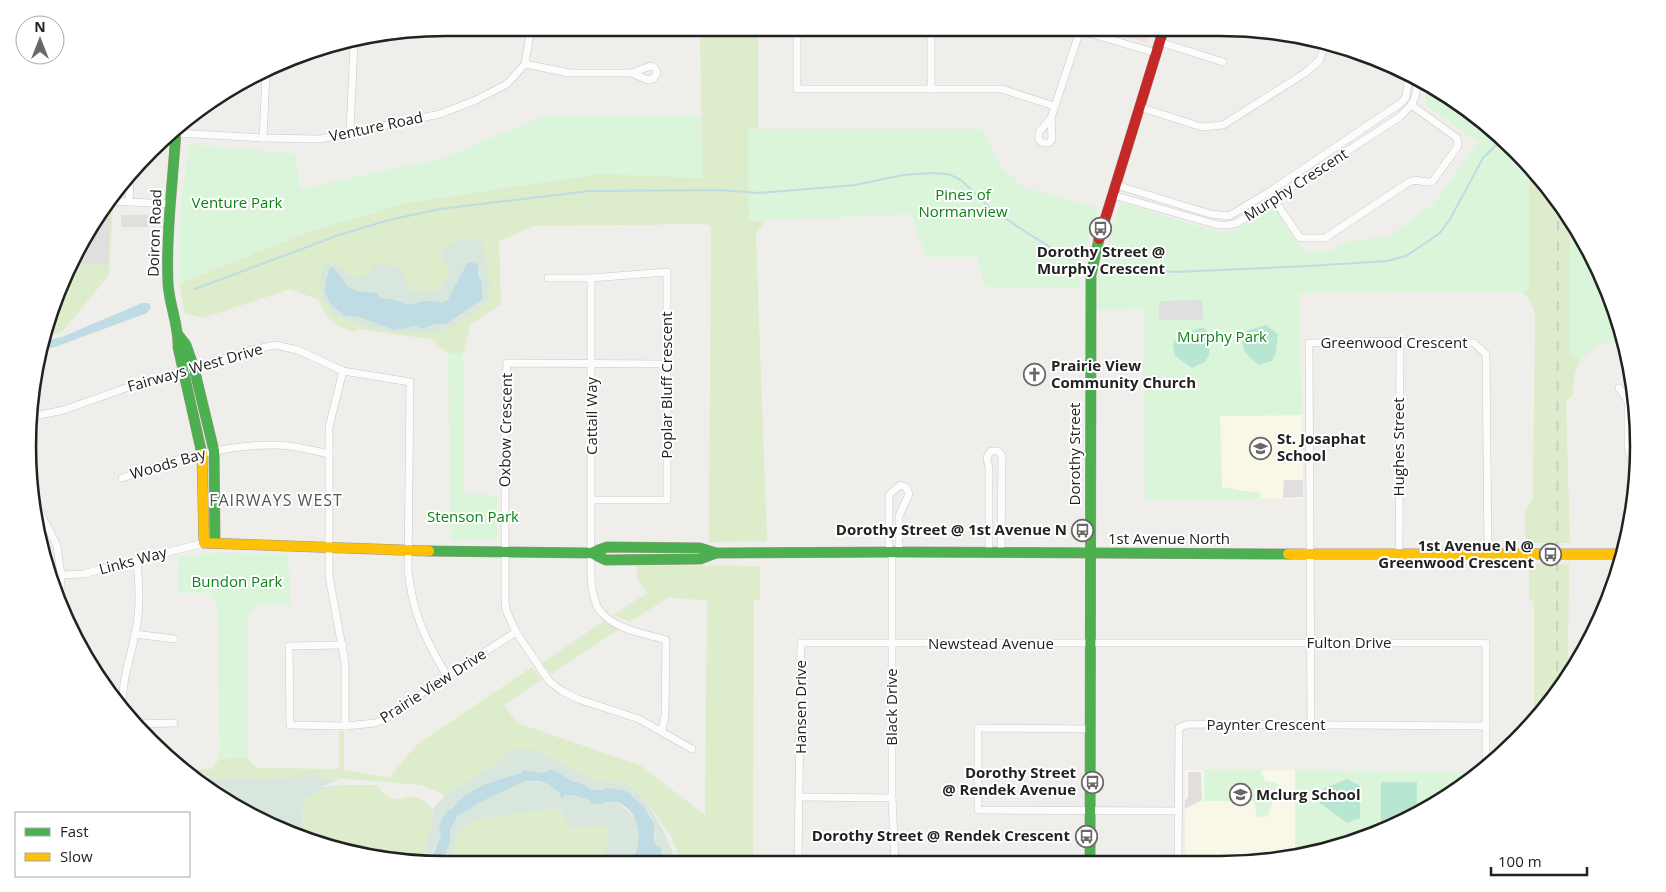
<svg xmlns="http://www.w3.org/2000/svg" width="1666" height="892" viewBox="0 0 1666 892" font-family="'Open Sans',sans-serif">
<style>
.commercial{fill:#f1e3e1}
.education{fill:#f8f7e8}
.grass{fill:#ddeccb}
.wetland{fill:#d9e6de;fill-rule:evenodd}
.park{fill:#daf5da}
.pitch{fill:#b7e6d2}
.parking{fill:#e0dfde}
.water{fill:#bfdbe3}
.lines{fill:none;stroke-linecap:round;stroke-linejoin:round}
.stream{stroke:#bfdbe3;stroke-width:2}
.street-casing{stroke:#c9c8c7;stroke-width:8}
.fast-casing{stroke:#999a82;stroke-width:11}
.slow-casing{stroke:#999a82;stroke-width:11}
.jam-casing{stroke:#999a82;stroke-width:11}
.street{stroke:#fdfcfc;stroke-width:7}
.fast{stroke:#4caf50;stroke-width:10}
.slow{stroke:#ffc107;stroke-width:10}
.jam{stroke:#c62828;stroke-width:10}
.rail{stroke:#ccc;stroke-width:2;stroke-dasharray:10 10;stroke-linecap:butt}
.labels{text-anchor:middle;stroke-width:4;stroke-linejoin:round;paint-order:stroke}
.street-label{font-size:15px;fill:#222;stroke:#fff}
.park-label{font-size:15px;fill:#0c8416;stroke:#fff}
.poi-label{font-size:15px;font-weight:bold;fill:#222;stroke:#fff;text-anchor:end}
.neighbourhood-label{font-size:16px;letter-spacing:1px;fill:#555;stroke:#fff}
.rim{fill:none;stroke:#222;stroke-width:2.5}
</style>
<rect width="100%" height="100%" fill="#f0eeeb"/>
<path class="commercial" d="M1101,28H1151L1147,43Z"/>
<g class="education">
<path d="M1302,415L1303,499H1222L1220,416Z"/>
<path d="M1185,770H1295V856L1274,861H1185Z"/>
</g>
<g class="grass">
<path d="M700,28H758V129H748L749,221H765L756,234L767,541L709,542L711,227L705,224L534,226L499,241L501,305L471,324L463,353H448L430,339L357,329L356,332C333,326 328,321 319,300L290,289L203,318L184,313L180,283L308,232L406,203L599,174L702,177Z"/>
<path d="M1529,167L1552,191L1570,221V354L1580,360L1574,377L1573,396L1566,400L1570,543H1525V510L1533,499L1535,313L1530,301L1522,291H1529Z"/>
<path d="M103,208H113L109,275L62,332L42,338L98,214Z"/>
<path d="M1529,564H1569L1568,676L1534,723V602L1529,598Z"/>
<path d="M637,565L760,566V600H754L753,863H681L672,838L644,798L625,783L596,781L535,750H511L490,768L445,795L421,785L312,776L258,779L244,778L217,779L197,776L188,769H212L219,759L247,758L257,768L339,769V731H344V770L389,778L413,749L422,741L532,667L542,679L504,705L517,723L640,765L705,815L707,600L682,599L669,597L630,622L613,615L647,593L637,578Z"/>
<path d="M604,621L618,630L551,674L542,663Z"/>
<path d="M339,785H377C382,794 389,800 400,799C404,799 407,796 412,797C421,798 426,802 433,809C433,818 432,825 429,834C427,840 424,844 424,850L445,864H440L429,857L423,864H419L337,850L311,839C303,823 297,812 307,796Z"/>
<path d="M561,808L568,827L610,826L604,863L445,864L453,854L455,838L469,824L477,819Z"/>
</g>
<g class="wetland">
<path d="M459,240H472L483,243L490,286L487,301C477,309 458,325 446,329C422,338 355,329 335,313C320,300 317,281 325,264L334,263L352,278C363,278 368,275 374,266C384,264 398,263 404,275C406,278 406,284 409,290C422,293 442,295 447,279C448,275 449,271 448,267C447,262 442,258 441,253L446,246ZM478,264V276L483,293L446,324H436L429,328L416,326L394,330L359,317L344,315L343,279C350,294 365,289 378,293L380,298L395,300L407,305L424,301H437L439,303L448,301L455,282Z"/>
<path d="M511,750H535L596,781L625,783L644,798L663,830L677,863H644L651,855L657,857L661,856L662,849L654,844L655,830L650,815L633,796L627,791L591,790L585,785L572,781L552,769L544,773L524,770L458,804L452,809L432,855L424,850C424,844 427,840 429,834C432,825 433,818 433,809L445,795L490,768Z"/>
<path d="M197,776L217,779L244,778L258,779L312,776L340,779L321,787L339,785L307,796C297,812 302,824 311,839L237,809Z"/>
<path d="M526,781C543,781 554,785 563,800L564,795H570L589,800L591,803L586,807H588C607,794 626,804 636,822C638,826 639,825 639,829C641,842 635,852 631,863H604L609,826L568,827L560,808L477,819L469,824L455,838L453,854L445,864L443,862L451,834L450,829C463,801 501,795 526,781Z"/>
</g>
<g class="park">
<path d="M1426,82L1496,131L1529,167V291L1299,293L1302,415L1220,416L1222,490L1224,487L1242,491L1260,492V499L1145,500L1143,309L1098,310V276L1119,206L1127,204L1217,232L1236,230L1273,206L1304,253L1333,250L1346,242L1389,236L1433,205L1478,142L1426,106Z"/>
<path d="M546,115H700L703,178L599,174L406,203L308,232L180,283V217L189,144L295,154L300,189L443,158Z"/>
<path d="M748,129H982L1002,169L1026,188L1098,208L1079,264V288L985,287L977,257H926L911,214L749,221Z"/>
<path d="M1570,221L1595,261L1625,342L1600,343L1580,360L1570,355Z"/>
<path d="M448,353H463L464,494L497,495V540H451Z"/>
<path d="M222,553L288,554L291,604L257,605L248,614L247,758L219,759L218,607L209,593H178L179,555L187,556Z"/>
<path d="M1204,770H1261L1264,780L1278,784L1268,816L1257,817L1254,801H1204Z"/>
<path d="M1295,770L1478,772L1453,794L1355,842L1295,856Z"/>
</g>
<g class="pitch">
<path d="M1266,325L1278,334L1276,352L1272,361L1258,365C1246,353 1237,348 1246,331Z"/>
<path d="M1203,327L1211,336L1209,355L1205,362L1192,368L1175,356L1173,344L1178,336Z"/>
<path d="M1347,779L1360,786V818L1347,823L1320,803L1319,791Z"/>
<path d="M1381,782H1417V812L1381,829Z"/>
</g>
<g class="parking">
<path d="M97,215L110,216L108,265L75,264Z"/>
<path d="M121,215H149L148,227H121Z"/>
<path d="M1202,300L1203,320H1159V301Z"/>
<path d="M1284,480H1303V497L1283,498Z"/>
<path d="M1188,772H1201L1202,800L1185,809V801L1188,797Z"/>
</g>
<g class="water">
<path d="M468,262L478,264V276L483,283L481,286L483,299L446,324H436L422,329L416,326L394,330L359,317L344,315L332,305L324,292L329,269L332,267L343,279L347,286L357,291L378,293L380,298L395,300L407,305L424,301H437L440,303L448,300C454,285 461,276 468,262Z"/>
<path d="M142,303H149L151,308L147,313L55,347L41,350V342L62,337Z"/>
<path d="M552,769L572,781L585,785L591,790H604L607,788L627,791L644,807L654,824V843L662,849L661,856L654,859L651,856L644,863H631C633,857 637,851 638,844C642,829 633,806 616,802C612,802 608,802 604,802L602,804H593L586,807L591,803L589,800L571,795H564L563,801L558,792L547,784L539,781H526L478,803L466,811L458,816L450,829C452,840 446,853 442,864H430L441,834L439,828L443,817L449,810L452,809L463,797L483,785L520,773L524,770L544,773Z"/>
</g>
<g class="lines">
<g class="stream">
<path d="M1113,267L1175,272L1309,266L1387,261L1406,256L1440,233L1450,219L1483,158L1495,146L1507,143"/>
<path d="M195,289L339,235L389,220L440,209L590,191L720,190L759,193L855,185L903,175L931,173L948,174L961,180L990,208L1018,227L1069,259"/>
</g>
<defs>
<g id="street">
<path d="M797,28V89H1002L1054,106"/>
<path d="M931,28V89"/>
<path d="M1072,28L1156,53"/>
<path d="M1160,42L1223,62"/>
<path d="M525,64L569,73H631L651,66L655,68L657,73L653,79L648,80L631,73"/>
<path d="M1139,107L1202,127L1223,125L1305,73L1320,60L1326,41"/>
<path d="M1051,118L1052,139L1049,143H1043L1039,140V132L1051,118L1080,30"/>
<path d="M350,132L354,43"/>
<path d="M176,133L263,138L320,139L440,114L476,100L507,84L525,64L531,28"/>
<path d="M263,138L266,74"/>
<path d="M1116,185L1210,214L1229,216L1269,192L1401,103L1406,97L1409,75"/>
<path d="M1113,195L1218,225H1228L1237,223L1398,118C1414,104 1417,100 1417,78"/>
<path d="M1272,197L1300,238H1325L1409,182C1418,178 1423,183 1432,182L1458,146L1457,138L1413,106"/>
<path d="M110,201L171,204"/>
<path d="M129,202L130,179"/>
<path d="M548,278H591L667,272V500H592"/>
<path d="M591,278V580C592,591 594,605 602,613C617,630 646,634 666,640L665,715L662,731"/>
<path d="M666,364L507,363L505,398V601L506,610L516,632L549,681L562,691L578,699L639,719L692,749"/>
<path d="M343,371L329,427V576L345,663V726L375,723L384,720L447,676L516,632"/>
<path d="M1619,388L1628,401V449L1631,458L1636,460"/>
<path d="M122,478C171,461 223,444 276,445C293,445 311,450 329,454"/>
<path d="M889,552V495L900,485L906,487L909,494L899,516V552"/>
<path d="M892,552V798L895,862"/>
<path d="M989,552V469L987,457L991,451H998L1002,456L1001,552"/>
<path d="M1399,553L1400,341"/>
<path d="M61,575L83,574L204,543"/>
<path d="M59,606L61,575L57,546L36,504L34,474V416L64,410L134,385L194,368L248,351L275,345L298,350L343,371L410,382L408,571C413,614 425,639 447,676"/>
<path d="M135,634L174,639"/>
<path d="M343,645L289,646L290,725L345,726"/>
<path d="M122,707C122,680 130,660 135,634C141,609 139,585 137,560"/>
<path d="M133,724L174,723"/>
<path d="M1311,725L1309,343L1400,341L1474,343L1486,354L1488,554"/>
<path d="M1090,729L978,728V810L1179,811"/>
<path d="M800,797L892,798"/>
<path d="M1178,861L1179,728L1188,724L1486,726"/>
<path d="M798,862L801,643H1486V765"/>
</g>
<g id="fast">
<path d="M176,130C173,181 166,232 168,283C169,305 179,325 178,347L202,454"/>
<path d="M179,336L186,345L194,368L214,451L215,543"/>
<path d="M429,551L591,553L606,560L700,559L716,553"/>
<path d="M591,553L607,547L700,548L716,553L899,552L1288,554"/>
<path d="M1090,862L1091,275L1099,239"/>
</g>
<g id="slow">
<path d="M202,454L204,543L429,551"/>
<path d="M1288,554H1623"/>
</g>
<path id="jam" d="M1099,239L1164,28"/>
</defs>
<use href="#street" class="street-casing"/>
<use href="#fast" class="fast-casing"/>
<use href="#slow" class="slow-casing"/>
<use href="#jam" class="jam-casing"/>
<use href="#street" class="street"/>
<use href="#fast" class="fast"/>
<use href="#slow" class="slow"/>
<use href="#jam" class="jam"/>
<path class="rail" d="M1557,691L1558,200"/>
</g>
<defs>
<symbol id="bus-ring" viewBox="-11 -11 22 22"><circle r="9.5" fill="#fff" stroke="#6a6968" stroke-width="1.5"/><path d="M-5-6H5V4H4V6H2V4H-2V6H-4V4H-5ZM-3.5-4V0h7V-4ZM-3.5 1.2v1.5H-2V1.2ZM2 1.2v1.5H3.5V1.2Z" fill="#6a6968"/></symbol>
<symbol id="church-ring" viewBox="-11 -11 22 22"><circle r="9.5" fill="#fff" stroke="#6a6968" stroke-width="1.5"/><path d="M-1.2-6h2.4v3.5h3.3v2.4h-3.3V6h-2.4V-.1h-3.3v-2.4h3.3Z" fill="#6a6968"/></symbol>
<symbol id="school-ring" viewBox="-11 -11 22 22"><circle r="9.5" fill="#fff" stroke="#6a6968" stroke-width="1.5"/><path d="M0-5L7-2L0 1L-7-2ZM-4 1L0 2.5L4 1V4Q0 6-4 4Z" fill="#6a6968"/></symbol>
</defs>
<g fill-rule="evenodd">
<use href="#bus-ring" x="1088" y="216" width="25" height="25"/>
<use href="#church-ring" x="1022" y="362" width="25" height="25"/>
<use href="#school-ring" x="1248" y="436" width="25" height="25"/>
<use href="#bus-ring" x="1070" y="518" width="25" height="25"/>
<use href="#bus-ring" x="1538" y="542" width="25" height="25"/>
<use href="#bus-ring" x="1080" y="770" width="25" height="25"/>
<use href="#school-ring" x="1228" y="782" width="25" height="25"/>
<use href="#bus-ring" x="1074" y="824" width="25" height="25"/>
</g>
<g class="labels">
<g class="street-label">
<text transform="translate(376 127) rotate(-12)" y="5">Venture Road</text>
<text transform="translate(1296 185) rotate(-33)" y="5">Murphy Crescent</text>
<text transform="translate(155 233) rotate(-88)" y="5">Doiron Road</text>
<text x="1394" y="348">Greenwood Crescent</text>
<text transform="translate(195 368) rotate(-16)" y="5">Fairways West Drive</text>
<text transform="translate(667 385) rotate(-90)" y="5">Poplar Bluff Crescent</text>
<text transform="translate(592 416) rotate(-90)" y="5">Cattail Way</text>
<text transform="translate(506 430) rotate(-89)" y="5">Oxbow Crescent</text>
<text transform="translate(1399 447) rotate(-90)" y="5">Hughes Street</text>
<text transform="translate(1075 454) rotate(-90)" y="5">Dorothy Street</text>
<text transform="translate(168 464) rotate(-16)" y="5">Woods Bay</text>
<text x="1169" y="544">1st Avenue North</text>
<text transform="translate(133 561) rotate(-15)" y="5">Links Way</text>
<text x="1349" y="648">Fulton Drive</text>
<text x="991" y="649">Newstead Avenue</text>
<text transform="translate(433 686) rotate(-33)" y="5">Prairie View Drive</text>
<text transform="translate(801 707) rotate(-90)" y="5">Hansen Drive</text>
<text transform="translate(892 707) rotate(-90)" y="5">Black Drive</text>
<text x="1266" y="730">Paynter Crescent</text>
</g>
<g class="park-label">
<text x="963" y="200">Pines of<tspan x="963" dy="17">Normanview</tspan></text>
<text x="237" y="208">Venture Park</text>
<text x="1222" y="342">Murphy Park</text>
<text x="473" y="522">Stenson Park</text>
<text x="237" y="587">Bundon Park</text>
</g>
<g class="poi-label">
<text x="1101" y="257" text-anchor="middle">Dorothy Street @<tspan x="1101" dy="17">Murphy Crescent</tspan></text>
<text x="1051" y="371" text-anchor="start">Prairie View<tspan x="1051" dy="17">Community Church</tspan></text>
<text x="1277" y="444" text-anchor="start">St. Josaphat<tspan x="1277" dy="17">School</tspan></text>
<text x="1067" y="535">Dorothy Street @ 1st Avenue N</text>
<text x="1534" y="551">1st Avenue N @<tspan x="1534" dy="17">Greenwood Crescent</tspan></text>
<text x="1076" y="778">Dorothy Street<tspan x="1076" dy="17">@ Rendek Avenue</tspan></text>
<text x="1256" y="800" text-anchor="start">Mclurg School</text>
<text x="1070" y="841">Dorothy Street @ Rendek Crescent</text>
</g>
<g class="neighbourhood-label">
<text x="276" y="506">FAIRWAYS WEST</text>
</g>
</g>
<path d="M0 0H1666V892H0ZM446 36H1220A410 410 0 0 1 1630 446V446A410 410 0 0 1 1220 856H446A410 410 0 0 1 36 446V446A410 410 0 0 1 446 36Z" fill="#fff" fill-rule="evenodd"/>
<path class="rim" d="M446 36H1220A410 410 0 0 1 1630 446V446A410 410 0 0 1 1220 856H446A410 410 0 0 1 36 446V446A410 410 0 0 1 446 36Z"/>
<rect x="15" y="812" width="175" height="65" fill="#ffffff" stroke="#a7a7a7"/>
<rect x="25" y="828" width="25" height="8" fill="#4caf50" stroke="#a7a7a7"/>
<text x="60" y="837" font-size="15" fill="#222222">Fast</text>
<rect x="25" y="853" width="25" height="8" fill="#ffc107" stroke="#a7a7a7"/>
<text x="60" y="862" font-size="15" fill="#222222">Slow</text>
<g transform="translate(40 40)"><circle r="24" fill="#ffffff" stroke="#a7a7a7"/>
<path d="M0-4L9 19L0 12L-9 19Z" fill="#6a6968"/>
<text y="-8" font-size="14" font-weight="bold" text-anchor="middle" fill="#222222">N</text>
</g>
<path d="M1491 867v8h96v-8" fill="none" stroke="#222222" stroke-width="2.5"/>
<text x="1498" y="867" font-size="15" fill="#222222" stroke="#ffffff" stroke-width="4" paint-order="stroke">100 m</text>
</svg>
